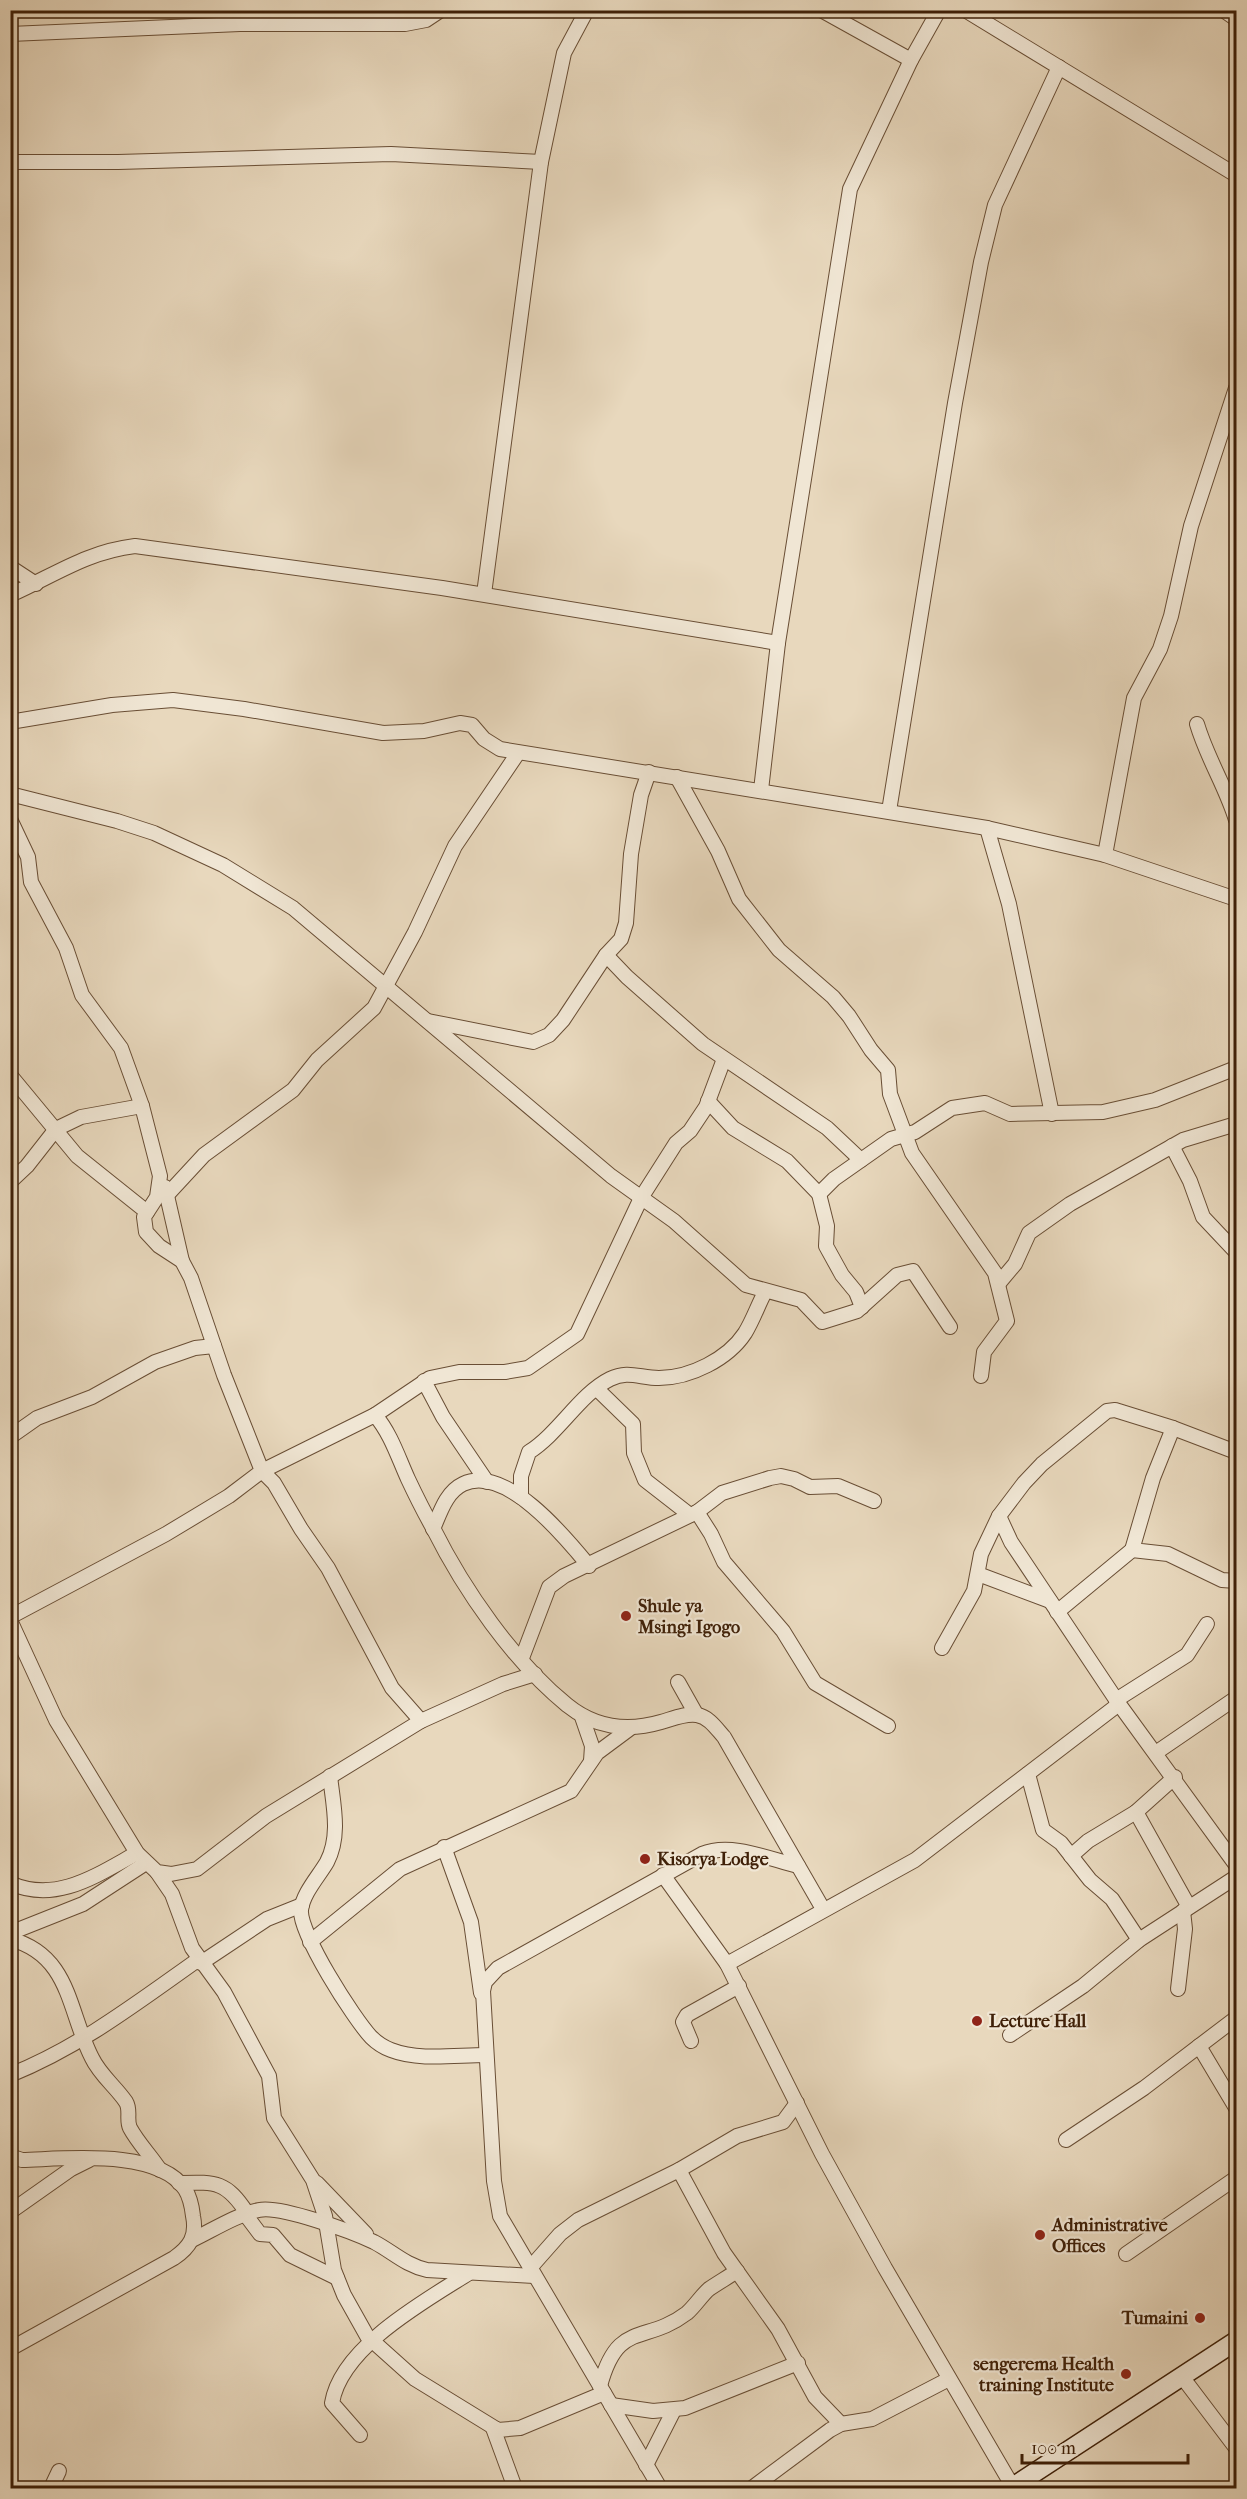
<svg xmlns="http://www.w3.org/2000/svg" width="1247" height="2499" viewBox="0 0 1247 2499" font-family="'IM FELL French Canon',serif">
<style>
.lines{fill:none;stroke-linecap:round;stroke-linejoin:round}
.minor-casing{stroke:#694e35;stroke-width:16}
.secondary-casing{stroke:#3f2008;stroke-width:21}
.minor{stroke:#f0e6d4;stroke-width:14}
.secondary{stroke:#f0e6d4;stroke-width:18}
.poi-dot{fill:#8f2418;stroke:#f0e6d4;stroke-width:2}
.labels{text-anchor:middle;stroke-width:4.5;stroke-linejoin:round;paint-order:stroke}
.poi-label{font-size:18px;font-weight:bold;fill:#3f2008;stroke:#f0e6d4;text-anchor:start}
</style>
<rect width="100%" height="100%" fill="#e8d8bd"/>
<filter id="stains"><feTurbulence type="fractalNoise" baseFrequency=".00333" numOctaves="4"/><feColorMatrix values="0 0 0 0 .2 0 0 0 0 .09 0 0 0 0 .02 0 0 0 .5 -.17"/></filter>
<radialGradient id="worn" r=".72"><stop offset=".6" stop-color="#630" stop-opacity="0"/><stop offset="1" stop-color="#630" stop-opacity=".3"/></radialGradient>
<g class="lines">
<defs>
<g id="minor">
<path d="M821,10L911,60"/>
<path d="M965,10L1236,175"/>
<path d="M1223,10L1236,19"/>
<path d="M10,34L240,24H405L426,20L441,10"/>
<path d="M10,162H118L391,154L541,162"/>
<path d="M10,567L36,584"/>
<path d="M484,594L541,162L564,53L587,10"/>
<path d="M10,595C55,575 86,552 135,546L442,588L778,643"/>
<path d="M10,722L112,705L173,700L244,709L383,733L424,731L460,723L472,725L484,739L500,749L987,828L1105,855L1236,899"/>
<path d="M1197,724C1207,758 1226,787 1236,820"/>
<path d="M677,777L718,851L739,899L779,950L833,997L849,1016L871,1050L888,1070L890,1094L912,1153L995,1273L1007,1321L984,1352L981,1376"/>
<path d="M761,790L778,643L850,189L911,60L939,10"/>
<path d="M10,794L117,821L154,833L223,865L293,908L611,1176L674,1221L746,1285L801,1300L822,1322L857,1311L897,1275L913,1271L950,1327"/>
<path d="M889,811L955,403L981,262L995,205L1059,67"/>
<path d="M10,819L28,857L31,882L66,948L82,995L121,1048L142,1106L160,1176L157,1197L144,1217L146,1232L159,1246L182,1261L191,1278L224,1375L262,1471L229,1496L166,1534L10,1617"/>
<path d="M987,828L1009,904L1052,1114"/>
<path d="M1105,855L1134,698L1160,649L1171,616L1191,526L1236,388"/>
<path d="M606,955L627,977L703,1044L827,1128L861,1160"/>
<path d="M428,1021L533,1042L549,1035L563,1020L606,955L621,939L626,923L631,854L641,795L649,772"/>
<path d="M10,1075L77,1156L147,1212"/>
<path d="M708,1101L733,1128L787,1161L819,1194L827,1226L826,1246L842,1275L856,1292L862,1307"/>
<path d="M1172,1146L1190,1181L1203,1217L1236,1252"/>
<path d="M10,1182L27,1166L56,1129L81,1117L142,1106"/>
<path d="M165,1187L182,1261"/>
<path d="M819,1194L834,1179L891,1139L915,1132L952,1108L985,1103L1010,1114L1103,1112L1155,1100L1236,1068"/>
<path d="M167,1195L204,1155L293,1090L317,1060L374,1008L415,932L455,846L518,753"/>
<path d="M999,1283L1015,1264L1029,1233L1070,1204L1183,1140L1236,1124"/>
<path d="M424,1381L443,1417L487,1482"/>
<path d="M597,1389L633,1424L634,1453L645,1480L690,1515"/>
<path d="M375,1415L430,1378L459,1372H505L528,1368L577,1334L641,1198L676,1143L690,1131L706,1107L724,1059"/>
<path d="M1173,1428L1153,1478L1132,1550L1168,1554L1222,1580L1236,1581"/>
<path d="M10,1437L37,1418L92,1397L155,1362L195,1348L214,1346"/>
<path d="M521,1497V1476L529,1452C559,1433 580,1394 610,1379C628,1370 640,1378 659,1378C690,1378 728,1359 745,1333C753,1320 758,1305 765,1292"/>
<path d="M697,1512L711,1534L724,1562L783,1631L815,1683L888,1726"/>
<path d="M999,1516L1011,1542L1119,1704L1236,1865"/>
<path d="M433,1529C440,1513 446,1492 463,1484C506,1464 566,1538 589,1566"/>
<path d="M978,1574L1050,1601"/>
<path d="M1057,1612L1132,1550"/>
<path d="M10,1620L56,1720L137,1853L157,1872L171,1874L197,1869L266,1816L421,1721L503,1684L535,1674"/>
<path d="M942,1648L974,1591L981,1554L999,1516L1024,1483L1042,1464L1107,1411L1115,1410L1173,1428L1236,1452"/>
<path d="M522,1658L549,1587L564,1576L697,1512L722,1493L770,1478L781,1476L794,1479L810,1487L838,1486L874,1501"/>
<path d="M678,1682L696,1714"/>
<path d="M1116,1700L1187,1655L1207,1624"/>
<path d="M582,1717L592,1746L591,1761"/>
<path d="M421,1721L392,1688L328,1568L301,1529L274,1483L262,1471L375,1415C391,1434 398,1457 408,1479C416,1496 424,1512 433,1528C464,1590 513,1661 567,1705C594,1727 627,1732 661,1722C672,1719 685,1713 697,1715C709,1717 716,1728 724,1737L823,1909"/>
<path d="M1157,1752L1236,1698"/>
<path d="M1028,1774L1043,1830L1061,1843L1090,1880L1112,1899L1139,1940"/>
<path d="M330,1776C333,1804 341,1835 327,1862C319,1876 303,1893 301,1910C299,1933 354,2019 371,2037C377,2043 383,2047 391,2050C419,2061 456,2055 486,2055"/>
<path d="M1175,1777L1136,1812L1189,1907"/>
<path d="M444,1847L471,1922L481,1993"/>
<path d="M1071,1856L1088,1841L1136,1812"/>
<path d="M157,1872L172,1894L192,1948L224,1992L269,2076L274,2118L313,2180L325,2216L334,2270L344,2295L367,2336L415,2379L498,2430L520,2428L604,2393"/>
<path d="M663,1875L727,1964L822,2154L885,2268L1013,2487"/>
<path d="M10,1883C56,1904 97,1875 137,1853"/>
<path d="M10,1933L83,1904L146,1863"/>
<path d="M10,1939C71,1955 68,2012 92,2058C100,2075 116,2087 126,2102C131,2110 126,2120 130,2128C138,2143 151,2156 160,2170"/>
<path d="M310,1942L400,1869L571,1791L597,1753L632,1727"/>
<path d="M201,1963L267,1919L302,1905"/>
<path d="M727,1964L915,1860L1119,1704"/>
<path d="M1178,1989L1185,1929L1183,1911"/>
<path d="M1010,2035L1083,1986L1139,1940L1236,1877"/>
<path d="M691,2041L683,2022L687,2015L739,1986"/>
<path d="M1199,2046L1236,2108"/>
<path d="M10,2075C80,2047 138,2002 199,1959"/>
<path d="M1066,2140L1144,2088L1236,2018"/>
<path d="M10,2156L22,2160C65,2159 157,2148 185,2189C190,2197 192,2207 193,2216C197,2236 190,2247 174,2258L10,2349"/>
<path d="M679,2170L724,2253L778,2329L815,2397L841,2424"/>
<path d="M179,2183C216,2182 226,2181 247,2213"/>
<path d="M317,2183L366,2234"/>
<path d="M10,2212L71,2169L89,2160"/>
<path d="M245,2214L260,2234L273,2235L290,2255L337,2278"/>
<path d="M192,2240C213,2230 236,2215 259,2210C280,2205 353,2232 374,2242C393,2252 405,2265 427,2270L534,2276"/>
<path d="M1126,2254L1236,2178"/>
<path d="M530,2268L560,2234L578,2220L679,2170L737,2136L783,2122L797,2103"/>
<path d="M1183,2378L1236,2448"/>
<path d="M600,2386C618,2319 645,2345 687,2313C695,2306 701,2296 709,2289C718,2283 728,2277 737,2271"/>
<path d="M611,2405L653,2411L685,2408L798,2363"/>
<path d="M493,2428L515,2488"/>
<path d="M360,2435L332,2403C341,2347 425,2301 469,2273"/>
<path d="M646,2465L674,2410"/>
<path d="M51,2488L59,2471"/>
<path d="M660,2488L500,2216L494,2181L483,1991L485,1982L498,1968L702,1854C731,1842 769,1859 798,1866"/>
<path d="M752,2488L830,2430L841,2424L872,2419L949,2379"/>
</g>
<path id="secondary" d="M1011,2488L1236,2341"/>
</defs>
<use href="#minor" class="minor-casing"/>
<use href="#secondary" class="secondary-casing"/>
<use href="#minor" class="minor"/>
<use href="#secondary" class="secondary"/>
</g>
<g class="poi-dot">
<circle cx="626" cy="1616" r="6"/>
<circle cx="645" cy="1859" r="6"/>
<circle cx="977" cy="2021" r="6"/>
<circle cx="1040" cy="2235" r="6"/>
<circle cx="1200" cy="2318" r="6"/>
<circle cx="1126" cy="2374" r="6"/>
</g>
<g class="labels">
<g class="poi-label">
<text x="638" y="1612">Shule ya<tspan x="638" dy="21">Msingi Igogo</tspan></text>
<text x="657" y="1865">Kisorya Lodge</text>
<text x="989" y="2027">Lecture Hall</text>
<text x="1052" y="2231">Administrative<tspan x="1052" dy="21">Offices</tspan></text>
<text x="1188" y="2324" text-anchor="end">Tumaini</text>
<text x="1114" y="2370" text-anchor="end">sengerema Health<tspan x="1114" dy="21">training Institute</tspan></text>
</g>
</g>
<rect width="1247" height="2499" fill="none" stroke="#e8d8bd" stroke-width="36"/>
<rect x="12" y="12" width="1223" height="2475" fill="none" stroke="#3f2008" stroke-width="3"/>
<rect x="18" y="18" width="1211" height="2463" fill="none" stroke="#3f2008" stroke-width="1.5"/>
<path d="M1022 2454v9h166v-9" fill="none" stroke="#3f2008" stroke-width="3"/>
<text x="1031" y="2454" font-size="18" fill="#3f2008" stroke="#f0e6d4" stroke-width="4.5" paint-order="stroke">100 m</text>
<rect width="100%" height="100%" filter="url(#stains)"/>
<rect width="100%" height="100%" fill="url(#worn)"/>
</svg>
